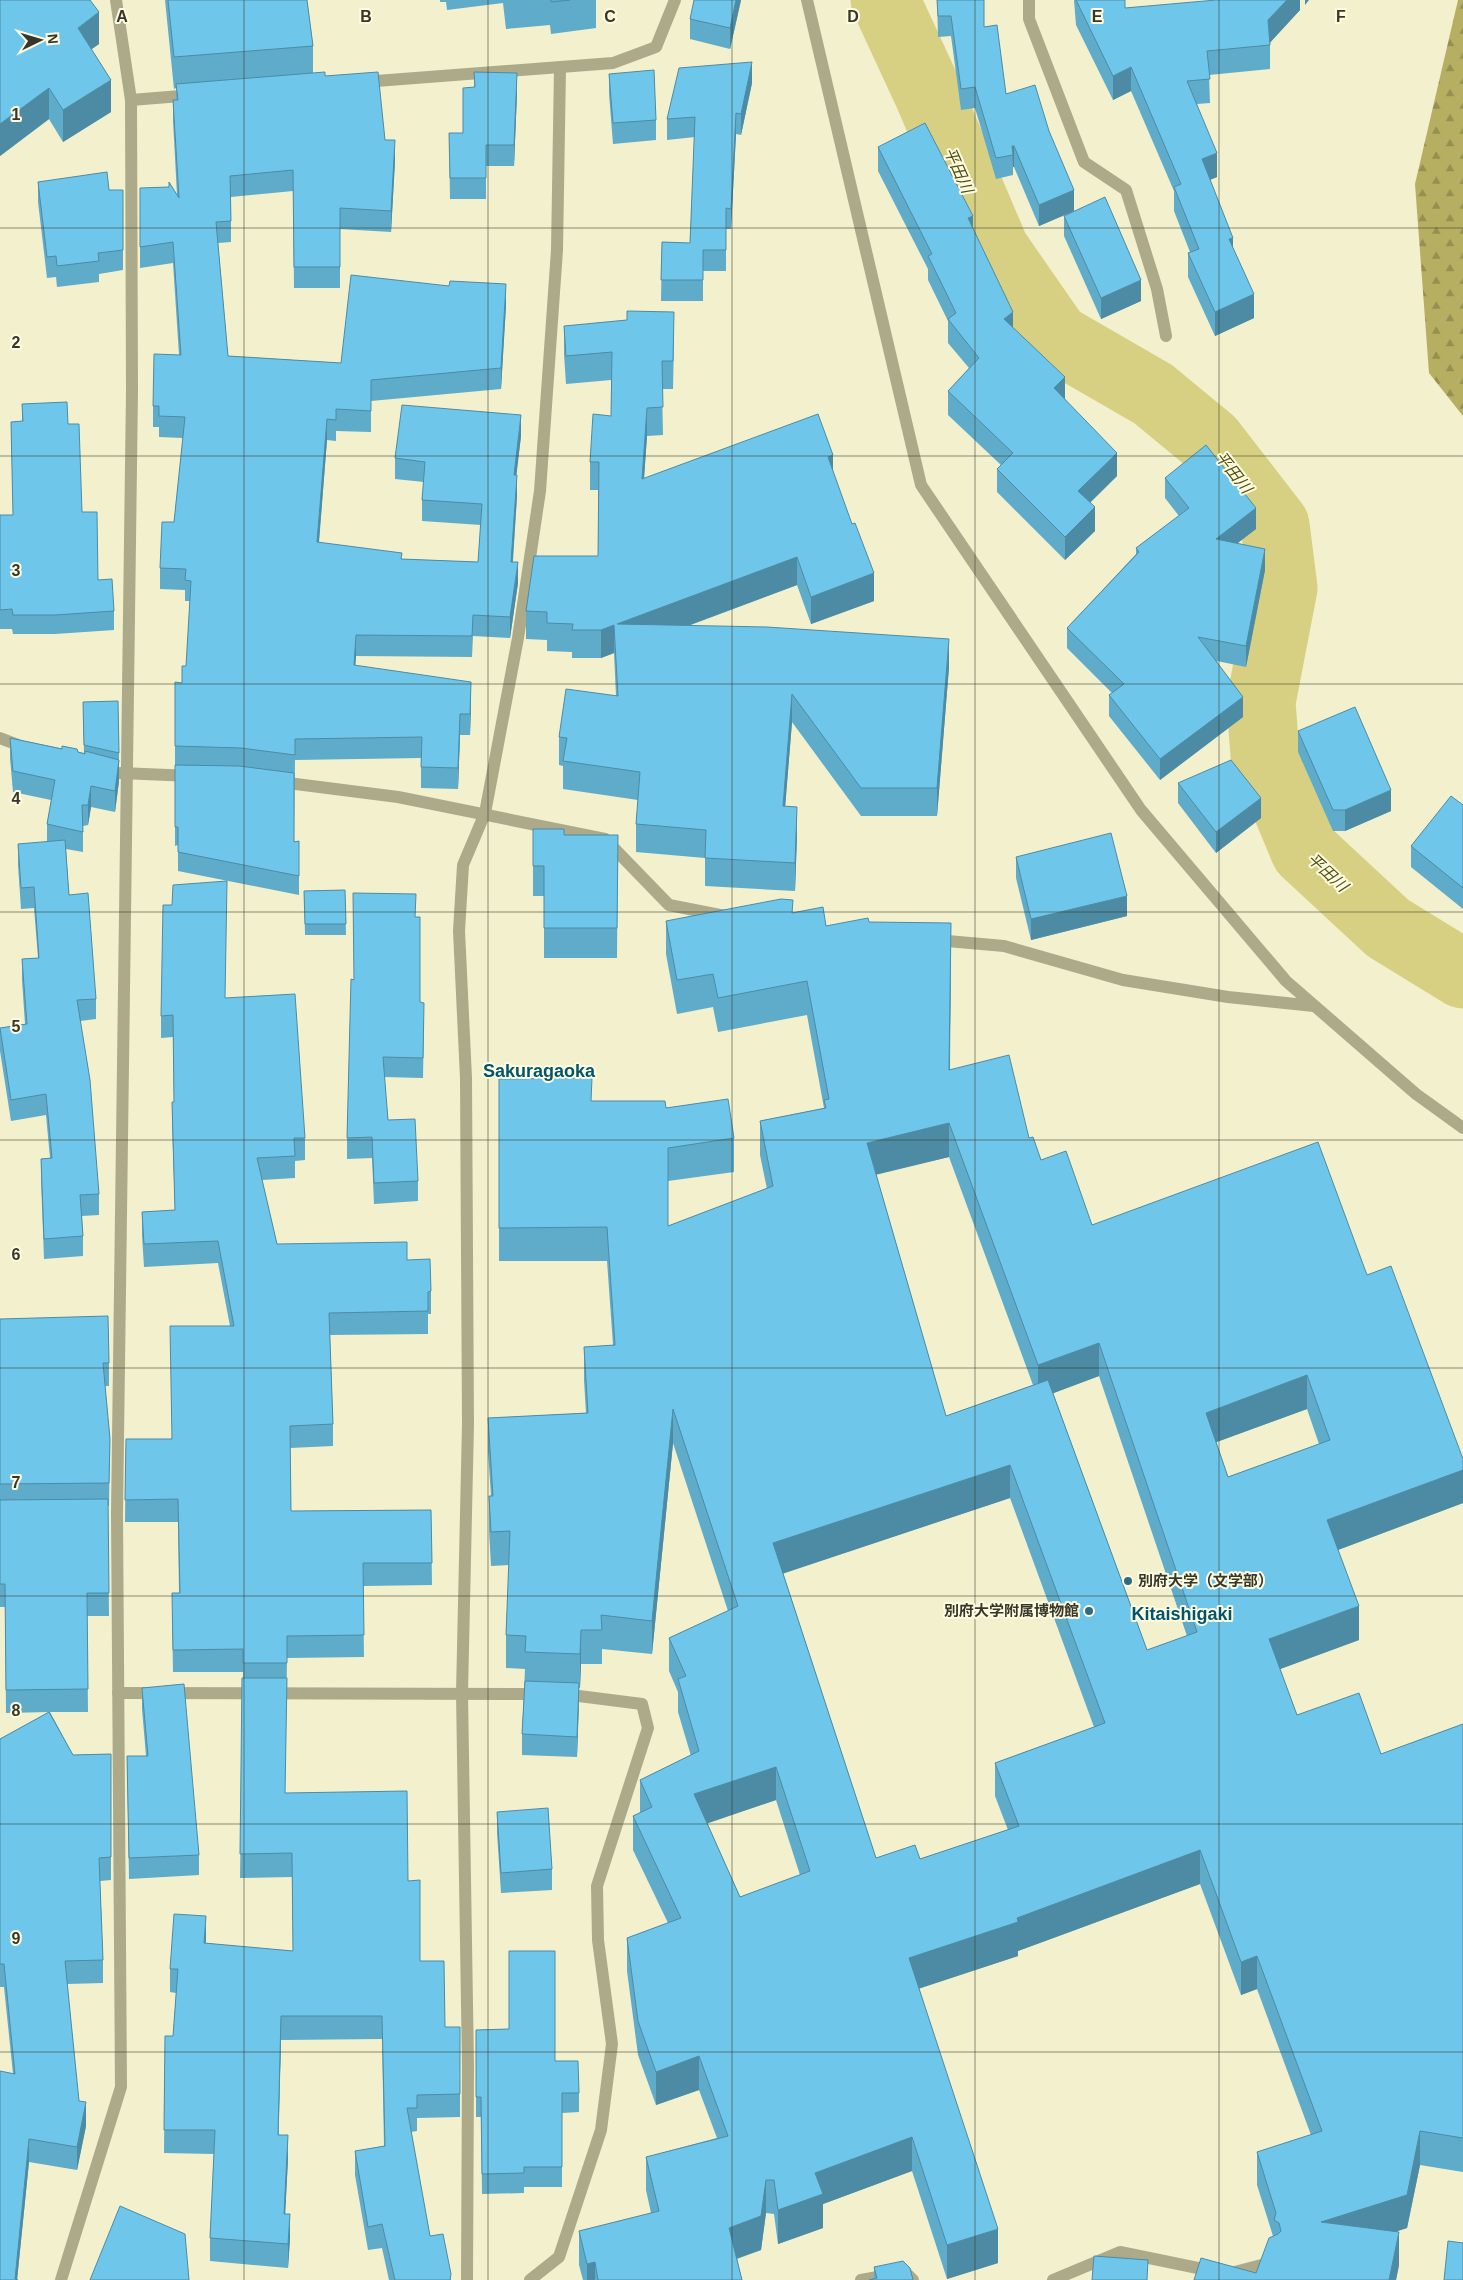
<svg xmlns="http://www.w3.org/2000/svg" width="1463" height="2280" viewBox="0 0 1463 2280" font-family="Arial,'Noto Sans JP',sans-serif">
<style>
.forest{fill:url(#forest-firs)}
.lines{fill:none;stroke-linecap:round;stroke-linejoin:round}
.river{stroke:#d7d082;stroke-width:69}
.minor{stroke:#acaa89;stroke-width:12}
.wall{fill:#5fabca;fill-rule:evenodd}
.shaded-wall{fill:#4d8ba4}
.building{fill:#6ec7eb;stroke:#4d8ba4;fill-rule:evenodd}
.grid{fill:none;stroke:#373629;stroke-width:1;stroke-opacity:0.55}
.poi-dot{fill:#2f6b82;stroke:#fefde1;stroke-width:2}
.labels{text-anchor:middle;stroke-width:4;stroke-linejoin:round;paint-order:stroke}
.poi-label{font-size:15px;font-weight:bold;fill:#373629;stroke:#fefde1;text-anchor:start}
.water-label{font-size:16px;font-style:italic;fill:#544f14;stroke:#fefde1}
.quarter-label{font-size:18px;font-weight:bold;fill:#00546d;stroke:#fefde1}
.grid-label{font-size:16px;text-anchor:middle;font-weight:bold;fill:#373629;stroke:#fefde1;stroke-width:4;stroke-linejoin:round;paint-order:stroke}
</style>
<defs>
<pattern id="forest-firs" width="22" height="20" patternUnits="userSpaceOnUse" patternTransform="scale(1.25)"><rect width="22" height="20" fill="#b6af62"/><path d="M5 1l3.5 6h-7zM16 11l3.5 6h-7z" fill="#958f51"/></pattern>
</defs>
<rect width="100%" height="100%" fill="#f2f0cd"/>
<path class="forest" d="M1458,0H1463V416L1429,373L1415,184Z"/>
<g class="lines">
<path class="river" d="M885,0L929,95L995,250L1056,338L1153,394L1210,441L1275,525L1283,588L1261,702L1265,755L1305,851L1388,928L1463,974"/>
<g class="minor">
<path d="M807,0L921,485L1141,810L1286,981L1416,1094L1463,1128"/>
<path d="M1029,0V19L1084,162L1126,190L1157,289L1166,336"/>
<path d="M363,82L613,63L656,47L675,0"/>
<path d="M131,100L193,95"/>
<path d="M0,738L26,748"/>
<path d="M120,773L192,776"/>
<path d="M280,782L398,797L605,839L669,905L725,916"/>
<path d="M936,940L1004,946L1123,980L1228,997L1314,1006"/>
<path d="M118,1693L541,1694"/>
<path d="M61,2280L121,2087L117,1514L132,391L131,100L116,0"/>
<path d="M467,2280L468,2066L462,1693L468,1424L466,1078L459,931L463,865L485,813L518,638L540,491L557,250L560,68"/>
<path d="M530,2280L559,2257L601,2130L612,2044L598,1940L597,1886L648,1728L642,1704L563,1694"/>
<path d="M861,2280L905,2272L913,2280"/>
<path d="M1053,2280L1120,2252L1227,2274L1273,2262"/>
</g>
</g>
<g class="wall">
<path d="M0,0L99,44L91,49L111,112L63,142L49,119L0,156Z"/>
<path d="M165,0H307L313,46V73L325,76L385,140L395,161L391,232L340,229V288H294L293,191L231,197V242L218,243L228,356L341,363L506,305L501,389L371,401V432L336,431V441L327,440L319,543L402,559L478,562L481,525L422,521V500L424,482L395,479V458L521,436L516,475L517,496L513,562L518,583L510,638L473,636L472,657L356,656L355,665L471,703L470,735H460L458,789L421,788V758L295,760L294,842L299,841V895L178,871V845L175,846V682L182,683L186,666L190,601H185V590L160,589V568L174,522L183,438L159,437V427H153V406L179,355L173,263L140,268V188L177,195L173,121V100H176V88L174,89Z"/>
<path d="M440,0H596V28L551,34L550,25L506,29L503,3L447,10L446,2H440Z"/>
<path d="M741,0L730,49L690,39V19Z"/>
<path d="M937,0L984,27L1006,94L1049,131L1074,211L1039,226L1014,167H1013V175L996,179L975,108L961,110L951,36L938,37Z"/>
<path d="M1074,0H1125V8L1300,0V10L1270,42V69L1209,75L1210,103L1197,104L1217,177L1210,180L1233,248L1254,318L1215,336L1188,277V253L1190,252L1174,211V191L1131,91L1113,100L1076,25Z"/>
<path d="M474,72L517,93L514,166H486V199H450L449,133H463L474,88Z"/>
<path d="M609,74L656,120V140L613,144L609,94Z"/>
<path d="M752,83L741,135L736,134L731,229H726V271H703V301H661L662,242L690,243L695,137L667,140V119Z"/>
<path d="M878,147L973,229L1013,328L1065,399L1117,476L1090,503L1095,531L1065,560L997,492V469L1001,465L948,415V391L969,368L948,343V321L928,280V269L878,171Z"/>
<path d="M38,182L109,190H123V270L99,274V282L57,287L56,277L47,278L38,202Z"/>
<path d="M1064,216L1141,301L1101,319L1064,236Z"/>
<path d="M564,326L674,340L673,389H662L663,435L647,436L644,478L833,471L874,601L811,624L797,585L688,626L949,667L937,816H861L792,722L785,806L797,835L795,891L705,886V858L636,852V824L638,800L563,789V766L559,765V737L616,696L614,653L601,658H572V652L547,651V640L526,639V611L598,556V490H590V462L611,416V380L566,384L564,354Z"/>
<path d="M22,404L68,424L82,512L98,580L114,611V630L55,634H13L12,629H0V515H13L11,422L22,421Z"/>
<path d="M1165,478L1256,529L1237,543L1265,570L1246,667L1217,661L1243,717L1160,780L1109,716V695L1112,693L1067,648V628L1136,554V548L1179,516L1165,498Z"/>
<path d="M83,713L119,753V781L115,812L91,807L88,825L83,826V852L66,849L69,895L96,999V1019L80,1021L99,1194V1215L82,1216L83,1236V1256L44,1259L41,1179V1159L50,1158L46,1115L11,1121L0,1051V1028L25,1024L22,980V959L38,958L34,908L21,909L18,865V844L47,842V824L51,800L13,792L10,758V738L84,753Z"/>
<path d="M1298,731L1391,811L1345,831H1333L1298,752Z"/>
<path d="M1178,783L1261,818L1216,853L1178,803Z"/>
<path d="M1463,805V909L1411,867V846Z"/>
<path d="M533,829L564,835H618L617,958H544V896H533Z"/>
<path d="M1016,857L1127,916L1031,940L1016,878Z"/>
<path d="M345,890L346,935H305L304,891Z"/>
<path d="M793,913L826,926L869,922L951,957L950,1070L1029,1138L1041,1160L1092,1225L1367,1275L1463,1459V1503L1338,1550L1359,1640L1280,1669L1297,1715L1381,1754L1463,1724V2172L1420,2165L1407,2228L1397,2231L1399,2265L1396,2280H1194L1256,2273L1273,2236L1257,2185V2152L1311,2135L1257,1989L1241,1995L1200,1884L1018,1951V1956L919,1988L998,2263L947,2279L912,2171L823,2204V2228L778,2244L774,2214L766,2213L761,2250L737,2259L742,2280H583L579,2265V2231L651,2213L646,2190V2157L717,2138L699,2090L656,2105L638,2055L627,1971V1938L668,1923L633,1850V1816L640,1813V1780L691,1756L678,1712V1692L669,1671V1638L728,1611L673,1443L652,1654L602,1649V1664H581L580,1688H579L577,1757L522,1755V1734L525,1669L506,1668V1635L509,1565L491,1566L489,1530V1496H491L488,1452V1418L586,1413L584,1380V1347L613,1345L607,1261H499V1079L592,1101L666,1108L734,1138V1172L668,1181V1226L767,1189L760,1155V1121L824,1108L807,1015L718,1032L713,1007L677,1014L666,954V921ZM949,1157L1033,1385L946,1416L876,1174ZM1099,1376L1187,1636L1147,1650L1053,1393ZM1307,1409L1319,1444L1228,1477L1216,1442ZM1010,1498L1094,1727L995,1763V1796L1008,1830L920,1859L876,1858L783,1573ZM776,1800L800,1875L740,1897L707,1823Z"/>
<path d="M416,917L420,1002L424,1023L423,1078L384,1077L388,1120L418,1181V1201L374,1204L372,1158L347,1159V1138L354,980Z"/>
<path d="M226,998L305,1138V1160L295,1161V1178L262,1180L277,1244L407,1260L431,1291V1314H428V1334L330,1335L333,1424V1446L290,1448L291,1511L431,1510L432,1585L363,1586L364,1657L287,1658L285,1793L408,1881L420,1961L445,2027H460V2117L417,2118V2131L411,2132L430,2236L451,2280H389L382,2248L368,2250L355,2175V2151L384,2146L382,2039L281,2040L278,2135L288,2159L285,2214L290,2238L288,2268L210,2261V2238L214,2154L164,2153L165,2036H173L176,1993L170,1992V1969L205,1943L293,1951L292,1877L240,1878L243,1672H173L172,1615L179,1593L178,1522H125L126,1439H171L230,1326L218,1263L144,1267L142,1235V1212L175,1210L172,1124V1102H174L173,1037L161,1038V1016Z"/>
<path d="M0,1319L109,1363V1386H105L110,1439L109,1506H108L109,1616H87L88,1712H50L73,1755L111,1754V1880L100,1881L103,1960V1983L67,1984L79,2101L86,2126L77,2170L29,2162L17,2280H0L13,2074L4,1987H0V1739L49,1712L6,1713L5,1607H0Z"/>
<path d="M142,1688L199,1855V1875L129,1879L127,1756H146L142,1709Z"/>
<path d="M497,1812L552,1869V1890L501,1893L497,1833Z"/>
<path d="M509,2029L555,2061L579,2093V2112L562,2113V2187H524V2193L482,2194L481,2117H476V2030Z"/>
<path d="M874,2267L913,2280L874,2279Z"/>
</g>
<g class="shaded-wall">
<path d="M736,0H741L730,49V28Z"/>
<path d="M1287,0H1300V10L1268,45V20Z"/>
<path d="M1305,0H1309L1305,5Z"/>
<path d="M99,12V44L78,59V28Z"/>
<path d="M752,62V83L741,135V114Z"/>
<path d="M1131,67V91L1113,100V76Z"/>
<path d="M517,73V93L514,166V145Z"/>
<path d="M111,80V112L63,142V110Z"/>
<path d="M49,88V119L0,156V124Z"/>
<path d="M736,113V134L731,229V209Z"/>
<path d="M395,140V161L391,232V211Z"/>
<path d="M1012,146H1014V167H1013Z"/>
<path d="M1217,153V177L1202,183V159Z"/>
<path d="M1074,190V211L1039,226V205Z"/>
<path d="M973,216V239L968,218Z"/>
<path d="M1233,238V262L1229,239Z"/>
<path d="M1141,280V301L1101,319V298Z"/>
<path d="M506,284V305L501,389V368Z"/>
<path d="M1254,294V318L1215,336V312Z"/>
<path d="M1013,312V336L1004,319Z"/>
<path d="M1065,377V400L1054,388Z"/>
<path d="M647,408V436L642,507V479Z"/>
<path d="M521,415V436L514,496V475Z"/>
<path d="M327,419V440L317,564V542Z"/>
<path d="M1117,453V476L1078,514V491Z"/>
<path d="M833,455V483L828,457Z"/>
<path d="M517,475V496L511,583V562Z"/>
<path d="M1095,507V531L1065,560V537Z"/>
<path d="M1256,508V529L1216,560V539Z"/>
<path d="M1265,549V570L1246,667V646Z"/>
<path d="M797,557V585L617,652V624Z"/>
<path d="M518,562V583L510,638V617Z"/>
<path d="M874,573V601L811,624V597Z"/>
<path d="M614,625V653L601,658V630Z"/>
<path d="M356,635V656L354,686V665Z"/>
<path d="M949,639V667L937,816V788Z"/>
<path d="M471,682V703L470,735V714Z"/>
<path d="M792,694V722L783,834V806Z"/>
<path d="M1243,697V717L1160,780V759Z"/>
<path d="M460,714V735L458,789V768Z"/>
<path d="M119,760V781L115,812V791Z"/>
<path d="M91,786V807L88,825V805Z"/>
<path d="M1391,790V811L1345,831V810Z"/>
<path d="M1261,798V818L1216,853V832Z"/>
<path d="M797,807V835L795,891V863Z"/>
<path d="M1127,896V916L1031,940V919Z"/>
<path d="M951,923V957L949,1103V1070Z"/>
<path d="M949,1123V1157L867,1177V1143Z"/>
<path d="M1099,1343V1376L1038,1399V1365Z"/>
<path d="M1307,1375V1409L1206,1446V1413Z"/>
<path d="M673,1409V1443L652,1654V1621Z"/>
<path d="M1010,1465V1498L773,1577V1543Z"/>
<path d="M1463,1470V1503L1327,1554V1520Z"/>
<path d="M1359,1606V1640L1269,1673V1639Z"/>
<path d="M581,1630V1664L580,1688V1654Z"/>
<path d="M579,1683V1704L577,1757V1737Z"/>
<path d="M776,1767V1800L694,1828V1794Z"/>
<path d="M1200,1850V1884L1018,1951V1956L909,1992V1958Z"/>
<path d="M206,1916V1940L204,1966V1943Z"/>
<path d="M1257,1956V1989L1241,1995V1962Z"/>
<path d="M281,2016V2040L278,2158V2135Z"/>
<path d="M699,2056V2090L656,2105V2072Z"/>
<path d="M86,2102V2126L77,2170V2147Z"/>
<path d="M1420,2131V2165L1407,2228L1321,2256V2222Z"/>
<path d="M288,2135V2159L284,2237V2214Z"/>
<path d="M912,2137V2171L823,2204V2228L778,2244V2210L815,2173Z"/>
<path d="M29,2139V2162L17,2280H15Z"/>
<path d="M766,2180V2213L761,2250L729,2261V2228Z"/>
<path d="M290,2214V2238L288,2268V2244Z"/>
<path d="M998,2229V2263L947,2279V2245Z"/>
<path d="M1399,2232V2265L1396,2280H1389Z"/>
<path d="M595,2262V2280H587V2264Z"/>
</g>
<g class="building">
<path d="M0,0H90L99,12L78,28L111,80L63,110L49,88L0,124Z"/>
<path d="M168,0H307L313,46L174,57Z"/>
<path d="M551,0H570L551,2Z"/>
<path d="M694,0H736L730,28L690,19Z"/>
<path d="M937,0H984V27L997,25L1006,94L1035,85L1049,131L1074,190L1039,205L1014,146H1012L1013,155L996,158L975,87L961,89L951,16H938Z"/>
<path d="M1076,0H1125V8L1216,0H1287L1268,20L1270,45L1207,51L1210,79L1187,81L1217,153L1202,159L1233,238L1229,239L1254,294L1215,312L1188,253L1199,249L1174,187L1181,184L1131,67L1113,76Z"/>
<path d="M752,62L741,114L736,113L731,209L726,208V250H703V280H661L662,242L690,243L695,117L667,119L679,68Z"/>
<path d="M654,70L656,120L613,123L609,74Z"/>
<path d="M325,72V76L378,72L385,140H395L391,211L340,208V267H294L293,170L230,176L231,221L216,222L228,356L341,363L351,275L449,286L450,281L506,284L501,368L371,380V411L336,409V420L327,419L317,542L402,553L401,559L478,562L482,504L422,500L425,462L395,458L402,405L521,415L514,475H517L511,562H518L510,617L473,615L472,636L356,635L354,665L471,682L470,714H460L458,768L421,767L422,737L295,739V755L241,748L175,746V682L182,683V666H186L191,581L185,580L186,569L160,568L162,522H174L185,417L159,416V406H153L154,354L181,355L173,242L140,247V188L169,187V182L179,198L173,100H178L176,84Z"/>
<path d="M474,72L517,73L514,145H486V178H450L449,133H463V88L475,87Z"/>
<path d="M925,123L973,216L968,218L1013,312L1004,319L1065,377L1054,388L1117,453L1078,491L1095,507L1065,537L997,469L1013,453L948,391L979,358L948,319L956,313L928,256L932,254L878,147Z"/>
<path d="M107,172L109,190H123V250L98,253L99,261L57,266L56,256L47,257L38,182Z"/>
<path d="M1105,197L1141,280L1101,298L1064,216Z"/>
<path d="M627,311L674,312L673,361H662L663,407L647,408L642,479L818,414L833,455L828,457L852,524L855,523L874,573L811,597L797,557L617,624L767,627L949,639L937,788H861L792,694L783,806L797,807L795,863L705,858L706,830L636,824L640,772L563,761L567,738L559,737L566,689L618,696L614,625L601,630H572L573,624L547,623V612L526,611L534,556H598L599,462H590L593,414L611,416L612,352L566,356L564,326L627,320Z"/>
<path d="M67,402L68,424H79L82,512H97L98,580L112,579L114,611L55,615H13L12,609L0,610V515H13L11,422L23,421L22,404Z"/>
<path d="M1206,445L1256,508L1216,539L1265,549L1246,646L1198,637L1243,697L1160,759L1109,695L1124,684L1067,628L1139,552L1136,548L1189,508L1165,478Z"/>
<path d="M118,701L119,753L84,745L83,702Z"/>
<path d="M1355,707L1391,790L1345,810H1333L1298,731Z"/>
<path d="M10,738L62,749V746L77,749L78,752L85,754V751L119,760L115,791L91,786L88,805H82L83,832L47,824L55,780L13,771Z"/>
<path d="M1231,760L1261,798L1216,832L1178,783Z"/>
<path d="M175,765L239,766L294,773V842L299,841V876L178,852V827H175Z"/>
<path d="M1451,796L1463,805V888L1411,846Z"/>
<path d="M533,829H564V835H618L617,928H544V866H533Z"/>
<path d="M1111,833L1127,896L1031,919L1016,857Z"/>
<path d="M65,840L69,895L88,893L96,999L77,1000L90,1080L99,1194L80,1195L83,1236L44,1239L41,1159L52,1158L46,1094L11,1100L0,1028L27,1024L22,959L39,958L34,887L21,888L18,844Z"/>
<path d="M227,881L225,998L295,994L305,1138H294L295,1156L257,1158L277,1244L407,1242V1260L430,1259L431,1291L428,1292V1311L329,1313L333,1424L290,1426L291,1511L431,1510L432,1563H363L364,1635L287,1636V1663H243V1649L173,1650L172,1593H180L178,1499L125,1500L126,1439H172L170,1326H234L218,1241L144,1244L142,1212L175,1210L172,1102H174L173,1015L161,1016L163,905H172L173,885Z"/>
<path d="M345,890L346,924H305L304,891Z"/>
<path d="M353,893L416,894L415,917H420V1002L424,1003L423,1058L383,1057L388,1120L415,1119L418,1181L374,1183L372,1137L347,1138L351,979L354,980Z"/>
<path d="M781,899L793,900L792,913L823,907L826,926L868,918L869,922L951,923L949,1070L1009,1055L1029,1138L1033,1137L1041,1160L1066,1151L1092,1225L1318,1142L1367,1275L1391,1266L1463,1459V1470L1327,1520L1359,1606L1269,1639L1297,1715L1359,1693L1381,1754L1463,1724V2138L1420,2131L1407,2195L1321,2222L1399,2232L1389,2280H1194L1201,2258L1256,2273L1269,2238L1278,2234L1281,2231L1279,2223L1274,2220L1276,2213L1257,2152L1322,2131L1257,1956L1241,1962L1200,1850L1017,1918L1018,1922L909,1958L998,2229L947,2245L912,2137L815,2173L823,2194L778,2210L774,2180H766L761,2216L729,2228L742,2280H598L595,2262L587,2264L579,2231L659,2211L646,2157L728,2136L699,2056L656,2072L638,2021L627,1938L681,1918L633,1816L652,1807L640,1780L699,1751L678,1679L686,1676L669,1638L738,1606L673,1409L652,1621L601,1615L602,1630H581L580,1654L525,1652L526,1636L506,1635L510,1531L491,1532L489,1496H493L488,1418L588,1413L584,1347L615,1345L607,1227L499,1228V1079L592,1078L591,1101H665L666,1108L728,1099L734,1138L668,1148V1226L773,1186L760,1121L826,1108L824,1100L829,1099L807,981L718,998L713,974L677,980L666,921ZM949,1123L1038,1365L1099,1343L1197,1632L1147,1650L1048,1380L946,1416L867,1143ZM1307,1375L1330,1440L1228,1477L1206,1413ZM1010,1465L1105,1723L995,1763L1019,1826L920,1859L915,1845L876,1858L773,1543ZM776,1767L810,1871L740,1897L694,1794Z"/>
<path d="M108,1316L109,1363H103L110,1439L109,1483L0,1484V1319Z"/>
<path d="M108,1499L109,1593H87L88,1689L6,1690L5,1584H0V1500Z"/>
<path d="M242,1678H287L285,1793L407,1791L408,1881L420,1880V1961H444L445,2027H460V2094L417,2095V2108H407L430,2236L443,2234L451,2274L450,2280H395L382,2224L368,2227L355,2151L385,2146L382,2016H281L278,2135H288L284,2214H290L288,2244L210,2238L215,2130H164L165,2036H173L178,1969H170L174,1914L206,1916L204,1943L293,1951L292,1853L240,1854Z"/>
<path d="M525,1681L579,1683L577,1737L522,1734Z"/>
<path d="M184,1684L199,1855L129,1858L127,1756H148L142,1688Z"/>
<path d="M49,1712L73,1755L111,1754V1857L99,1858L103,1960L65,1961L79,2101L86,2102L77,2147L29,2139L15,2279L18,2280H0V2071L15,2074L4,1964H0V1739Z"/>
<path d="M548,1808L552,1869L501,1873L497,1812Z"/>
<path d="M509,1951H555V2061H578L579,2093H562V2167H524V2173L482,2174L481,2097H476V2030L509,2029Z"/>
<path d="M120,2206L185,2234L189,2280H90Z"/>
<path d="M1448,2241L1463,2243V2280H1444Z"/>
<path d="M1094,2256L1148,2260L1147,2280H1092Z"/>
<path d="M903,2261L910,2268L913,2280H869L877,2278L874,2267Z"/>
</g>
<path class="grid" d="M244,0V2280M488,0V2280M732,0V2280M975,0V2280M1219,0V2280M0,228H1463M0,456H1463M0,684H1463M0,912H1463M0,1140H1463M0,1368H1463M0,1596H1463M0,1824H1463M0,2052H1463"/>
<g class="poi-dot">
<circle cx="1128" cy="1581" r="5"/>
<circle cx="1089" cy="1611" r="5"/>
</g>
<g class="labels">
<g class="poi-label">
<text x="1138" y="1586">別府大学（文学部）</text>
<text x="1079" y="1616" text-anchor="end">別府大学附属博物館</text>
</g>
<g class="water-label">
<text transform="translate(959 170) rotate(66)" y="6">平田川</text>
<text transform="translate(1234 472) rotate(52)" y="6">平田川</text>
<text transform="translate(1328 872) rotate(43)" y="6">平田川</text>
</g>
<g class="quarter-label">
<text x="539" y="1077">Sakuragaoka</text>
<text x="1182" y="1620">Kitaishigaki</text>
</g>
</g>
<g class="grid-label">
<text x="122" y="22">A</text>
<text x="366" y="22">B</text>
<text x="610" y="22">C</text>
<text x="853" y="22">D</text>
<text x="1097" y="22">E</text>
<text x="1341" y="22">F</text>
<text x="16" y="120">1</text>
<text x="16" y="348">2</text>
<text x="16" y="576">3</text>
<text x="16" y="804">4</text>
<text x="16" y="1032">5</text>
<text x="16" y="1260">6</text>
<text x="16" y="1488">7</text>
<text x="16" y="1716">8</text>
<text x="16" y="1944">9</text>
</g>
<g transform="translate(40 40) rotate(85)" stroke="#fefde1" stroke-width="4" paint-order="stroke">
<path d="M0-4L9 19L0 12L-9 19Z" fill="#373629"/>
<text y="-8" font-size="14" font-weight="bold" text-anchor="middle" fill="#373629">N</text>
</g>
</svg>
